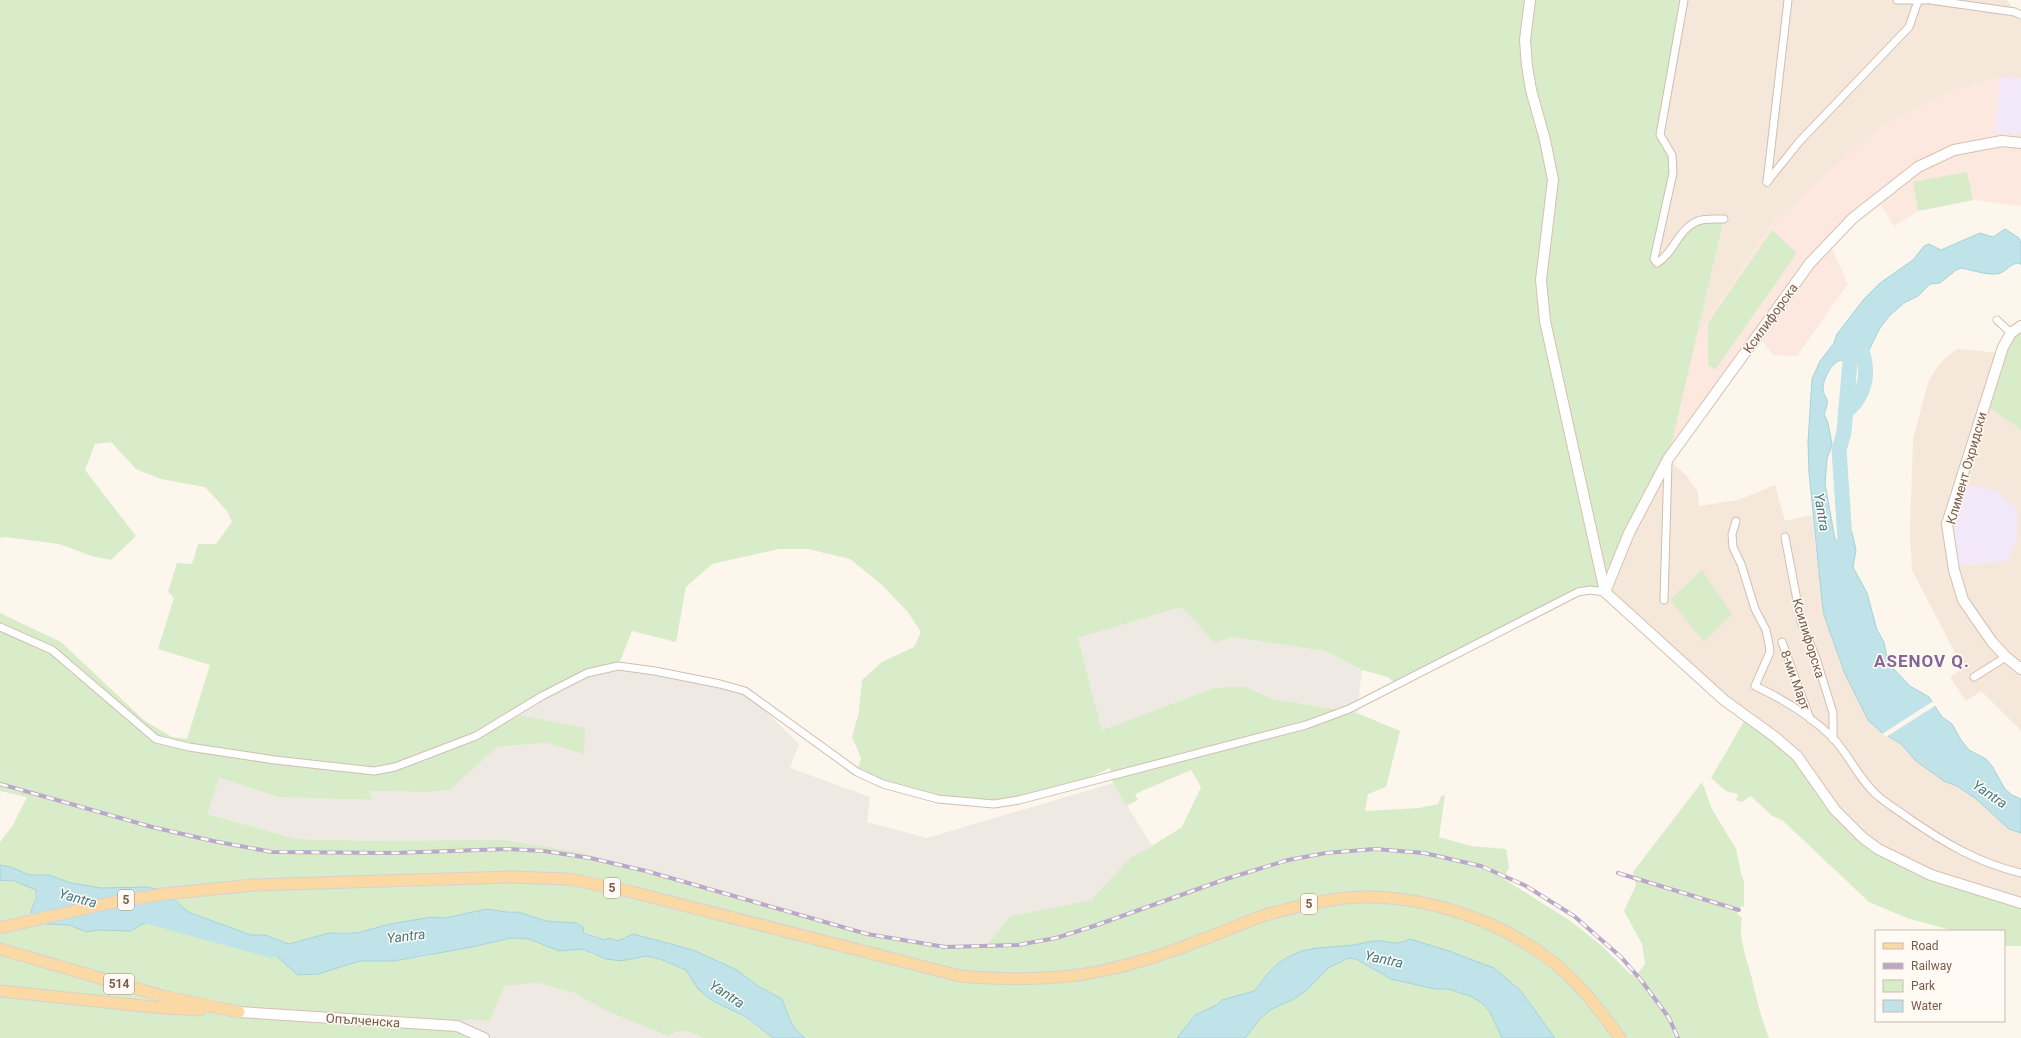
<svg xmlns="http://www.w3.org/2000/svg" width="2021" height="1038" viewBox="0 0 2021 1038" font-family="Roboto,sans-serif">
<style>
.residential{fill:#f5e8da}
.commercial{fill:#fde8e0}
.industrial{fill:#efe9e4}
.education{fill:#f3e8fa}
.green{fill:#d8ecc9;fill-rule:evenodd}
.water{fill:#bfe3e8;stroke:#a5d3da}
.pier{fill:#fdf6ec}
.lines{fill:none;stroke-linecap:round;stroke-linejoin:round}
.river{stroke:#bfe3e8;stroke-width:15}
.street-casing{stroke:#d1beb0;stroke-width:9}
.secondary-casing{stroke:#d6c0b0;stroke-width:12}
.primary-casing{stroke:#dad1cd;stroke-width:13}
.street{stroke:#fff;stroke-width:7}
.secondary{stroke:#fff;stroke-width:10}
.primary{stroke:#fbd9a5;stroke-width:11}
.rail-casing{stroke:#b9a8c9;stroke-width:4}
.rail{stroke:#fffaf3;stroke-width:2.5;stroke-dasharray:8;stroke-linecap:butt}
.labels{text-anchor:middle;stroke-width:3;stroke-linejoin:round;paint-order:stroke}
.shield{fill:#fffaf3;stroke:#a28b7f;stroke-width:1}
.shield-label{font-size:12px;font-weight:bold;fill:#7a5c4d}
.street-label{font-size:13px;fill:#7a5c4d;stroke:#fffaf3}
.water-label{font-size:14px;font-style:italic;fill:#437c86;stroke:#fffaf3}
.district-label{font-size:17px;font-weight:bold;letter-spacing:1px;fill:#846695;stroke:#fffaf3}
</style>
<rect width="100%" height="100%" fill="#fdf6ec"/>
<g class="residential">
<path d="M1684,0H2007L2015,12L2021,15V143L2002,141L1853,218L1668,459L1687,476L1698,492L1699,506L1738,500L1775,485L1785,521L1812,515L1822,601L2021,817V903L1931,875L1862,837L1809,772L1604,592L1668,459L1724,219L1657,263L1660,135Z"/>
<path d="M1957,349L2001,353L1985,405L2021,430V731L1981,691L1966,701L1950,677L1963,668L1912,570L1910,532L1913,439L1929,380L1940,363Z"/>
</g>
<path class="commercial" d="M2000,77L1995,142L2021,145V206L1973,200L1918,211L1894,226L1881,205L1857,222L1831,246L1848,284L1797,356L1773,355L1760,338L1668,459L1696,337L1772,223L1879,127L1952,90Z"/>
<g class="industrial">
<path d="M1181,607L1215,643L1232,637L1325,651L1362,670L1357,713L1273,699L1244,686L1214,688L1102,730L1078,638Z"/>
<path d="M618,666L745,691L799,744L790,768L870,797L867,822L927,838L1113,783L1152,846L1130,858L1091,900L1011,916L985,947H945L911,942L378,841L297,839L207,814L218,778L278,797L371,800L370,791L426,792L450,790L497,747L546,743L584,753L514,713L587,673Z"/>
<path d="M538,983L577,994L602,1009L618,1015L677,1031L690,1032L704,1038H484L449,1026L462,1019H477L489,1022L505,986Z"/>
</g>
<g class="education">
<path d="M2000,77L2021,78V134L1995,133Z"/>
<path d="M1965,485L1996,490L2017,509V538L2007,561L1958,566L1952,523Z"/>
</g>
<g class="green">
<path d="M0,0H1684L1660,135L1672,155L1673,173L1656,263L1683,231L1699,220L1724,219L1668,459L1605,592L1590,590L1397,685L1388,677L1362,670L1325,651L1232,637L1215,643L1181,607L1078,638L1102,730L1214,688L1244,686L1273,699L1357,713L1400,731L1386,787L1368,794L1365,811L1419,808L1438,804L1441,796L1445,795L1439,837L1471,846L1506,849L1509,867L1504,879L1569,920L1602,946L1631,975L1639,972L1645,964L1642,944L1624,911L1636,885L1633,872L1702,782L1712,809L1736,849L1742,877L1744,881V907L1741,906L1737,914L1742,918C1738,937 1746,957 1751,975C1756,997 1761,1018 1769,1038H1555L1520,990L1494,968L1410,939C1393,947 1390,940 1375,941C1368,941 1360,944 1354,945C1321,949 1300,944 1273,968C1265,975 1261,984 1254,991L1222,1000L1217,1005L1195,1015L1177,1038H805L796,1030L790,1020L782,999L758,986L737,970L693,950L633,934L618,942L609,938L605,940L557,921H546L512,911L506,912L487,909L445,918L432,917L390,924L357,933L341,932L329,933L289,944L265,935H251L188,912L173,898L147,887L101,888L71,883L49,875H29L11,867L0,865V842L13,825L27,797L0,791V613L61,642L145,721L172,737L187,739L210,665L158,649L174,598L168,592L177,563L192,564L198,544H216L232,522L227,511L205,487L161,479L136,469L111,442L95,444L85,470L136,536L111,560L92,556L59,544L5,537L0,538ZM779,549H808L850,559L882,585L907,611L921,632L914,647L882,662L862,680L859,712L852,737L861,758L857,772L938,799L994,804L1076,784L1110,768L1113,783L1126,806L1138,800L1135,794L1191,770L1201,787L1182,827L1152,846L1130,858L1091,900L1011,916L985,947L911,942L867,934L583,853L503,840L378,841L297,839L207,814L219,778L278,797L372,800L370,791L426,792L450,790L497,747L546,743L584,754L585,728L514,714L587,673L618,666L632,631L676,642L686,587L712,564Z"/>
<path d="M1967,172L1973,200L1918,211L1913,182Z"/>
<path d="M1772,230L1797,253L1715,370L1708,365V323Z"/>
<path d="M2021,326V430L1985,405L2003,347Z"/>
<path d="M1702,570L1732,614L1704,642L1670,600Z"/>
<path d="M1747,716L1797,756L1835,810L1906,865L2021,903V946H2004V931H1954L1907,918L1869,902L1782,820L1772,816L1751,796L1742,802L1736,800L1738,794L1726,791L1711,778Z"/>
<path d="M2,879L21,883L36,890L34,904L46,924L69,925L87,932L96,930L131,931L142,924L158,921L173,922L233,942L245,941L260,954H274L281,960L318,974L360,961H394L428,956L442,951L472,947L511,938L529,939L559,951L582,949L593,955L637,958L646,956L660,959L686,970L729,1007L773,1038H704L690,1032L677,1031L669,1036L602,1009L577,994L538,983L505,986L489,1022C473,1018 465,1018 450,1026L484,1038H0V880Z"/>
<path d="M1349,958L1356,959L1391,979L1435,989H1448L1470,996L1482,1003L1490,1012L1502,1038H1245L1260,1019L1270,1010L1294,999L1307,990L1328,968Z"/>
</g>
<g class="water">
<path d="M2005,229L2019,238L2021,243V265L2020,263C2009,263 2007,272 1997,274C1986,275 1972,270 1961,268L1956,270L1940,283L1930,284L1918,296L1904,303L1890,315L1880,328L1869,350L1854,361L1849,371L1846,363L1842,360C1832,361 1824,378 1823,387C1823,400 1832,395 1824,414L1828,423L1832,444L1827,459L1825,484L1835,539L1839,542L1842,540L1841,518H1846L1849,530L1852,532L1856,550L1853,567L1867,593L1877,630L1884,642L1888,663L1910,686L1929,697L1942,717L1952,724L1961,740L1969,750L1986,759L1992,766L2005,789L2012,795L2021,799V833L2009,829L1975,798L1957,786L1944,781L1916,761L1901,744L1880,731L1868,720L1845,674L1824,615L1822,601L1809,473L1808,442L1812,379L1820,361L1834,343L1837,334L1864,299L1880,283L1913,260L1924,246L1929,244L1941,250L1980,233L1993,237Z"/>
<path d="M0,865L11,867L29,875H49L71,883L101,888L147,887L159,890L173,898L188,912L251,935H265L289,944L329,933H357L390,924L432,917L445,918L487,909L506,912H518L546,921L576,923L583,927L584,933L605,940L609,938L618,941L633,934L693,950L737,970L758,986L782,999L790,1020L796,1030L805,1038H773L744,1016L711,1000L698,989L686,970L660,959L646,956L621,961L606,959L582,949L559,951L529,939L511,938L472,947L394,961H360L318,974L298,975L274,954H260L245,941L233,942L223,940L195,930L189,926L173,922L158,921L142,924L131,931L96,930L87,932L69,925L46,924L33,916L31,911L36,898V890L14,881L0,880Z"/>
<path d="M1410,939L1449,951L1494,968L1520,990L1555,1038H1502L1490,1012L1482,1003L1470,996L1448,989H1435L1391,979L1356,959L1349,958L1328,968L1307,990L1294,999L1270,1010L1260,1019L1245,1038H1177L1195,1015L1217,1005L1222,1000L1254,991C1261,984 1265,975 1273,968C1300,944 1321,949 1354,945C1360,944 1368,941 1375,941C1390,940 1393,947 1410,939Z"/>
</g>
<path class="pier" d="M1935,700L1938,704L1886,737L1882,734Z"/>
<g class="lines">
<g class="river">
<path d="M1845,412C1860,402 1868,382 1865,364C1864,355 1860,346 1859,336"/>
<path d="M1845,539L1839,450L1844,432L1851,350"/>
<path d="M147,916L271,950"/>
</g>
<defs>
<g id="street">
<path d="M1684,0L1660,135L1672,155L1673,173L1654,259L1657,263C1674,253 1678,229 1698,221C1705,218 1716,219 1724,219"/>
<path d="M1897,0H1926"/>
<path d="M1930,0L2015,12L2021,15"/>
<path d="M1767,182L1799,142L1909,27L1918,1"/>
<path d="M1767,182L1788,0"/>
<path d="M1997,320L2011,333"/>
<path d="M1736,521L1732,534L1733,547L1741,564L1755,609L1766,630L1769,644L1770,652L1755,686C1783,699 1811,716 1833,738C1850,756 1859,780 1878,796C1887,804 1898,810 1907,817C1943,842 1978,863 2021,873"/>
<path d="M1785,537L1801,621L1816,658L1833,713V739"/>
<path d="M1664,600L1668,462"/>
<path d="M0,627L52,650L156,739L189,747L275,760L374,771L395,767L476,736L542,696L587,673L618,666L655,671L720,684L745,691L857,772L883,784L938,799L994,804L1019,800L1306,725L1349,709L1578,592L1590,590L1605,592"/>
<path d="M1782,642L1810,719"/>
<path d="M1974,677L2006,657"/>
</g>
<g id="secondary">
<path d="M1530,0L1525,40L1527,66L1531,90L1545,140L1553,180L1541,280L1545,321L1605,592L1724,700L1775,737L1797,756L1835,810L1862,837L1878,849L1931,875L2021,903"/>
<path d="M2021,326L2011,333L2003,347L1947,524L1954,570L1963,600L1992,642L2006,657L2021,669"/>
<path d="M1605,592L1629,533L1668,459L1810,263L1853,218L1918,167L1954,150L2002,141L2021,143"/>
<path d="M239,1012L457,1026L484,1038"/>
</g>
<g id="primary">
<path d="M0,928L109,903L164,894L253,885L510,877L569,879L628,891L960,976C1007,980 1055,981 1101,971C1135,964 1169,953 1201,940C1224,932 1246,921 1269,914C1299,906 1330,898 1361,897C1438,896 1523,928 1577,984C1593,1001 1607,1020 1620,1038"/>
<path d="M0,949L162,996L239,1012"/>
<path d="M0,991L153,1007L200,1010"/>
</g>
</defs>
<use href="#street" class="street-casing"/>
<use href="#secondary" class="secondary-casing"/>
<use href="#primary" class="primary-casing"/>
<use href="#street" class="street"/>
<use href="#secondary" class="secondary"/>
<use href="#primary" class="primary"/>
<defs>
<g id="rail">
<path d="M0,784L152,827L213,841L272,852L396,853L506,849L544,851L590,858L646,871L867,934L945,947L1018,945L1056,938L1094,926L1226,879L1288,860L1326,853L1375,849L1424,853L1481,866L1526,886L1574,916L1621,957L1641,980L1669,1018L1678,1038"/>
<path d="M1618,873L1739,910"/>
</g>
</defs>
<use href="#rail" class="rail-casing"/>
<use href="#rail" class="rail"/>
</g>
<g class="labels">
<g class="shield">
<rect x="604" y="878" width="16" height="20" rx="3"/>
<rect x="118" y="890" width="16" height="20" rx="3"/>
<rect x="1301" y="894" width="16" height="20" rx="3"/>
<rect x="104" y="974" width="30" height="20" rx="3"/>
</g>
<g class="shield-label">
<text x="612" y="892">5</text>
<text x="126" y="904">5</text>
<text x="1309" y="908">5</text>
<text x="119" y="988">514</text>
</g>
<g class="street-label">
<text transform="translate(1770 318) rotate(-54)" y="5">Ксилифорска</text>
<text transform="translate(1966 468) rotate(-74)" y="5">Климент Охридски</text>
<text transform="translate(1809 638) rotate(73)" y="5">Ксилифорска</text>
<text transform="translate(1796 680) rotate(70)" y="5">8-ми Март</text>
<text transform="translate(363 1020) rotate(4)" y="5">Опълченска</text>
</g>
<g class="water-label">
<text transform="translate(1822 512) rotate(81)" y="5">Yantra</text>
<text transform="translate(1990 794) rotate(34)" y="5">Yantra</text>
<text transform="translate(78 898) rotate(15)" y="5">Yantra</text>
<text transform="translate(406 936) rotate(-7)" y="5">Yantra</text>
<text transform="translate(1384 959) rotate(12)" y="5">Yantra</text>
<text transform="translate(727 994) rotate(33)" y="5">Yantra</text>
</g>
<g class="district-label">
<text x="1922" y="667">ASENOV Q.</text>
</g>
</g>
<rect x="1875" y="930" width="130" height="92" fill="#fffaf3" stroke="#cabbb1"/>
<rect x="1883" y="943" width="20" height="6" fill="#fbd9a5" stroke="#cabbb1"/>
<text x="1911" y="950" font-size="12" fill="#7a5c4d">Road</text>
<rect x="1883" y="963" width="20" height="6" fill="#b9a8c9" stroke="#cabbb1"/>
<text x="1911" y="970" font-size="12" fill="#7a5c4d">Railway</text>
<rect x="1883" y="980" width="20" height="12" fill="#d8ecc9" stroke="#cabbb1"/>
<text x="1911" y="990" font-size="12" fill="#7a5c4d">Park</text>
<rect x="1883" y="1000" width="20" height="12" fill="#bfe3e8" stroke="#cabbb1"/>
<text x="1911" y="1010" font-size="12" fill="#7a5c4d">Water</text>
</svg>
